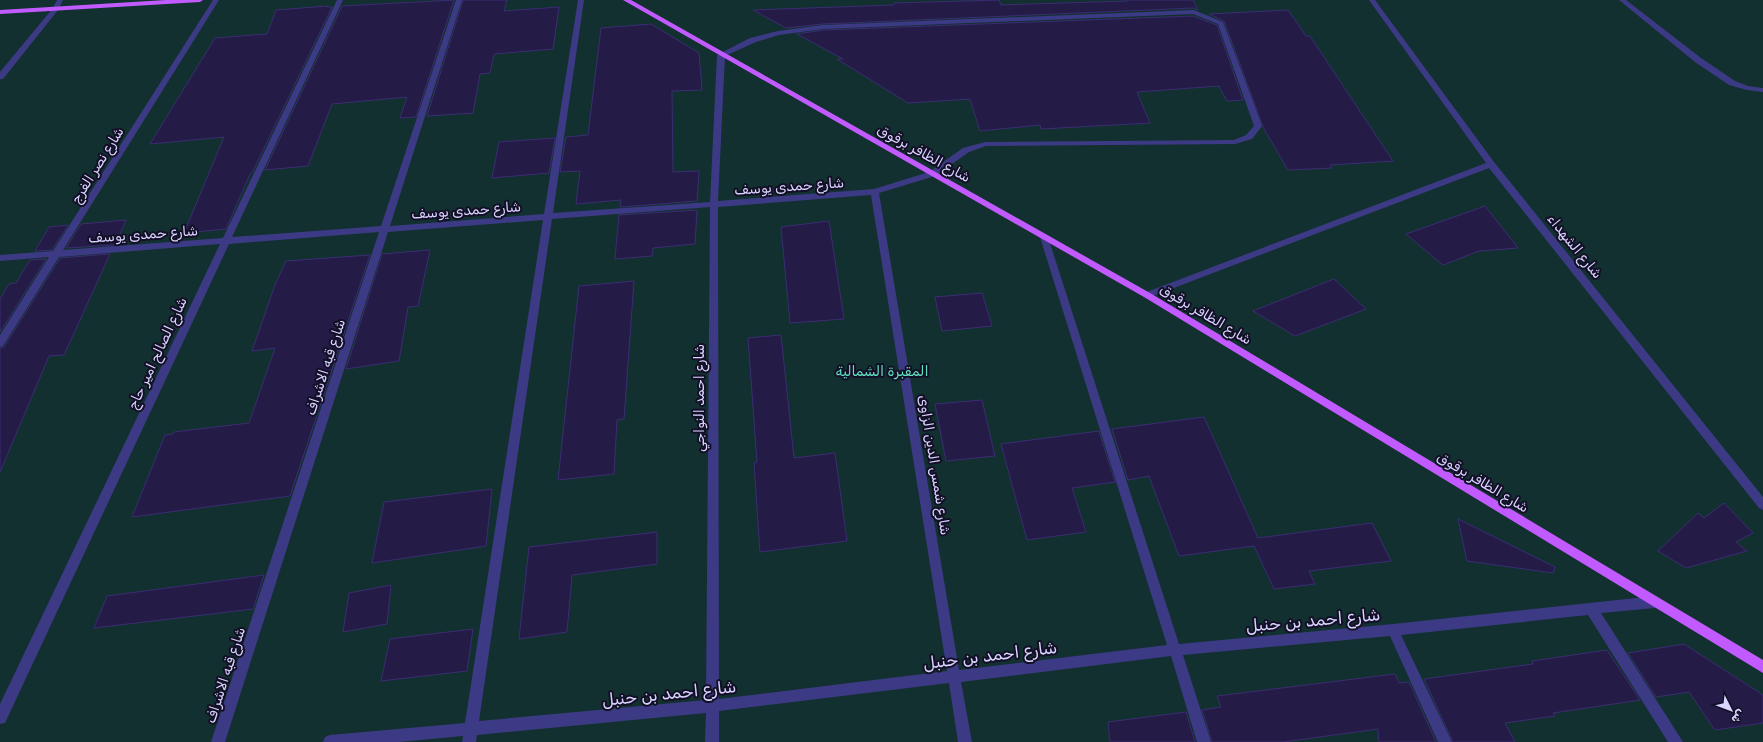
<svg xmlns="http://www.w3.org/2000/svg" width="1763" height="742" viewBox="0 0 1763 742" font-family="Rubik,Cairo,sans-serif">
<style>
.green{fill:#12302f}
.building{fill:#241b47;stroke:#3b2d73}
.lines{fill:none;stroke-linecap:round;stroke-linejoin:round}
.minor{fill:#3d3a85;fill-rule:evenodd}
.major{fill:#c25bff;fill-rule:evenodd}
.labels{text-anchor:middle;stroke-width:4;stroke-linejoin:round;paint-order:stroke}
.street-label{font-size:14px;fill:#d9d4ff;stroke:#130f26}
.park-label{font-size:14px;fill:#5fe0c0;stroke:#130f26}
.near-street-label{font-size:17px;fill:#d9d4ff;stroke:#130f26}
</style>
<rect width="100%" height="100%" fill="#130f26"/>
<rect class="green" x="0" y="0" width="1763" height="742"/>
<g class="building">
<path d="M454,0L416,117L400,118L407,97L332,104L308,166L265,170L342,6Z"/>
<path d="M463,0H507L504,11L559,7L553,49L494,54L490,73L480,74L473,113L427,116Z"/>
<path d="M999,0L1001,5L1127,1L1126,0H1193L1198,10L1194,8L823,24L786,28L753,10L894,5V3Z"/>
<path d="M328,6L327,7H332L253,171L250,174L226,229L184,233L224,137L150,144L215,38L267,34L276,10Z"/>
<path d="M1288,10L1306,36H1310L1393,161L1330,165L1332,168L1288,170L1263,127L1224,21L1209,14Z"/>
<path d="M1193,16L1217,25L1243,100L1227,101L1219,86L1137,92L1150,123L1041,129L1040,125L980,131L970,99L908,103L837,59H843L797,34L823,30Z"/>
<path d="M651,24L699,53L702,90L672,91L673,172L699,171L697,201L620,207L621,200L576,204L580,171L560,172L566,137L588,135L601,28Z"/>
<path d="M555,138L549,173L492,178L499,142Z"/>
<path d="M1485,206L1518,248L1479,251L1443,265L1406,234Z"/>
<path d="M697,210L695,244L653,248L652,256L615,259L619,215Z"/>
<path d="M126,220L115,245L66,248L81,224Z"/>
<path d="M829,221L844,319L790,323L781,227Z"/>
<path d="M68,225L52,250L35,251L49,227Z"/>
<path d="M430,250L418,306L408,307L399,361L346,369L382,254Z"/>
<path d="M110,254L64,355L49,356L0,472V348L4,347L60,258Z"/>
<path d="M370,255L290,496L132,517L165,435L173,434L174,432L249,423L275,348L252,351L275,285L286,261Z"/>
<path d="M46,259L0,332V299L9,284L16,283L30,260Z"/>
<path d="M1334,279L1366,309L1295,336L1253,311Z"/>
<path d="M634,281L624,419L617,420L614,474L558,480L579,286Z"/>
<path d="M982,293L992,326L942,331L935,297Z"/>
<path d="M781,335L794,458L835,453L847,541L760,552L754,463L757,462L748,338Z"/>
<path d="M982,400L995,456L946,461L935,404Z"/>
<path d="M1204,417L1258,538L1372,523L1391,561L1309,571L1315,584L1274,589L1254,546L1179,556L1149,476L1128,480L1112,429Z"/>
<path d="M1099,431L1115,482L1072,488L1086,532L1027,540L1001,444Z"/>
<path d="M492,489L486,546L372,563L384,502Z"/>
<path d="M1724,503L1753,533L1736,542L1747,551L1686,568L1658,551L1698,513L1704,518Z"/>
<path d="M1458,519L1555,567L1553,573L1467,561Z"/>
<path d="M657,532V564L572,575L567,632L519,639L529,547Z"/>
<path d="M264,575L253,609L94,628L107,596Z"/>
<path d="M391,585L387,624L343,632L349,593Z"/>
<path d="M473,629L467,671L381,681L390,639Z"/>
<path d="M1684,644L1763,695V723L1715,730L1689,692L1656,697L1628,653Z"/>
<path d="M1607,650L1640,700L1553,713L1555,716L1505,723L1515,742H1453L1424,679L1533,664L1532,661Z"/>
<path d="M1395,674L1399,683L1409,682L1436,742H1379L1378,729L1283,742H1212L1202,710L1221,707L1217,696Z"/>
<path d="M1186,712L1195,742H1110L1108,722Z"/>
</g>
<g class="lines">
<g class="minor">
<path d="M57,0H63L58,10L3,79H0V72L53,8Z"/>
<path d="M213,0H219L63,250L223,238L337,0H343L232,237L381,226L456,0H462L390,226L544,214L578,0H584L553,213L710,202L717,55L750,38L778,31L823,25L1194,10L1223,22L1262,126L1252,139L1235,144L986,146L969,152L935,176L879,193L959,670L1167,645L1040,237L1044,234L1048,237L1179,644L1393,624L1655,596L1659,598L1661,602L1659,606L1655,608L1601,613L1683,742H1668L1588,615L1401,635L1452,742H1438L1390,636L1183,655L1211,742H1197L1171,656L961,682L972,742H958L949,683L719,711V742H705L706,713L477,735L476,742H462L463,736L399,742H323L325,737L330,735L465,723L543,220L388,232L225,742H211L379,232L229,244L5,723L0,724V704L220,244L59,257L3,346L0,347V335L49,257L0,261V255L53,251ZM1193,14L1218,24L1254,126L1246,135L1234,140L985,142L963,148L929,172L874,189L718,201L725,56L756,42L779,35L823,29ZM871,195L947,671L719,699L718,207ZM710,207L706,700L479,721L552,219Z"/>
<path d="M1369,0H1375L1494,162L1763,497V510L1759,508L1489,168L1150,297H1144L1142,295L1144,293L1486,163Z"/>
<path d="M1619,0H1626L1701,58L1735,81L1748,86L1763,88V92L1747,90L1729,85L1695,62Z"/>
</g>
<g class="major">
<path d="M166,0H203L200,2L0,14V10Z"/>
<path d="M623,0H631L1150,293L1763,660V673L1144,297Z"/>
</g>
</g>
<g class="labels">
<g class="street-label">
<text transform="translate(924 153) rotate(29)" y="5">شارع الظافر برقوق</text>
<text transform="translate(97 165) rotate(-58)" y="5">شارع نصر الفرج</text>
<text transform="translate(789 186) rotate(-4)" y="5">شارع حمدى يوسف</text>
<text transform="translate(466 210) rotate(-4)" y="5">شارع حمدى يوسف</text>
<text transform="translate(143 234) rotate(-4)" y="5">شارع حمدى يوسف</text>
<text transform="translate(1575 246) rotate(51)" y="5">شارع الشهداء</text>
<text transform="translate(1206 314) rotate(31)" y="5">شارع الظافر برقوق</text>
<text transform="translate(157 353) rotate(-65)" y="5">شارع الصالح امير حاج</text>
<text transform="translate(325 367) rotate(-72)" y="5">شارع قبه الاشراف</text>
<text transform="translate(699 398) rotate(-90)" y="5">شارع احمد النواجي</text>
<text transform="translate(935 465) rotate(81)" y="5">شارع شمس الدين الزاوى</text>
<text transform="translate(1483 482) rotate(31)" y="5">شارع الظافر برقوق</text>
<text transform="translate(225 675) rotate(-72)" y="5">شارع قبه الاشراف</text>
</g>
<g class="park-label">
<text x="882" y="376">المقبرة الشمالية</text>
</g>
<g class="near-street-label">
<text transform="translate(1313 620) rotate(-5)" y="6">شارع احمد بن حنبل</text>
<text transform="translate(990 655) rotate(-7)" y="6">شارع احمد بن حنبل</text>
<text transform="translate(669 693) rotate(-6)" y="6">شارع احمد بن حنبل</text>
</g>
</g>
<g transform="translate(1731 710) rotate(132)" stroke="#130f26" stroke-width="3" paint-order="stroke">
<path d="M0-3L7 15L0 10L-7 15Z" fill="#d9d4ff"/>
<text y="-6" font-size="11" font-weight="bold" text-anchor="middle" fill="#d9d4ff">ش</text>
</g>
</svg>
